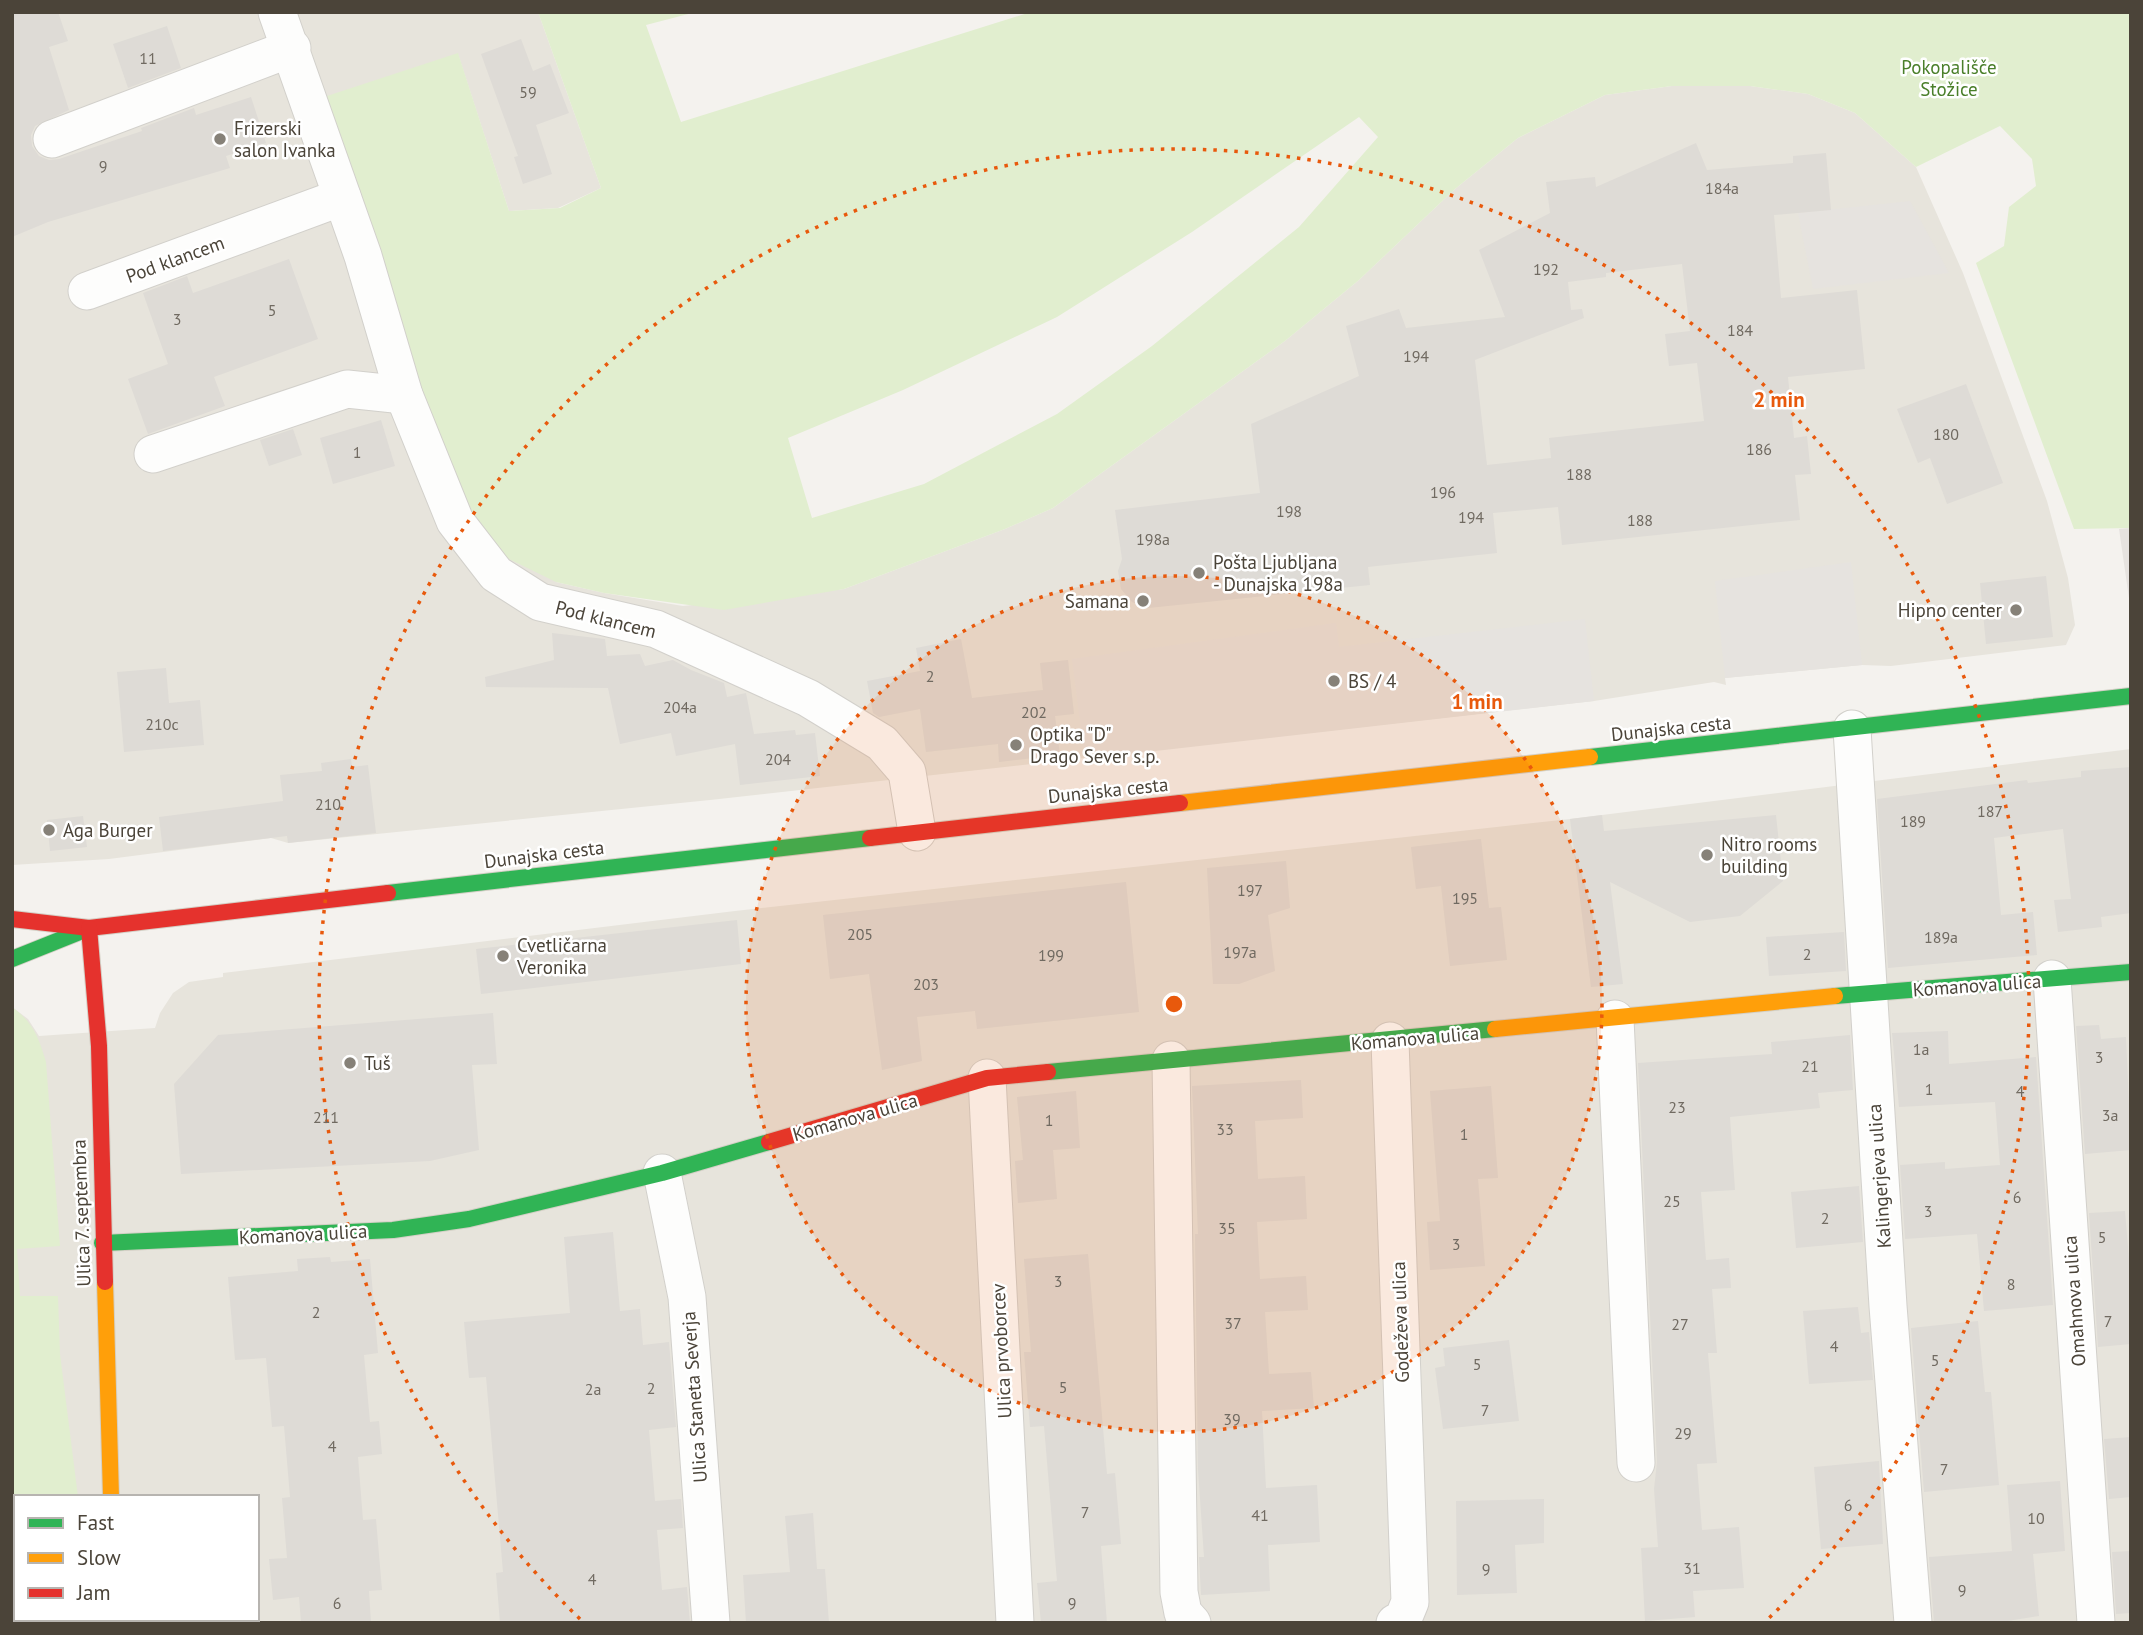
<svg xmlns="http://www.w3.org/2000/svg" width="2143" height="1635" viewBox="0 0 2143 1635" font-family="'PT Sans',sans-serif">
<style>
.residential{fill:#e7e4dc;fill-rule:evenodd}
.green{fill:#e1eecf;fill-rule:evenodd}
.parking{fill:#e6e3df}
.building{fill:#dedbd6;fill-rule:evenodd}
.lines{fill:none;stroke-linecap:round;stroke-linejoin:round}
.street-casing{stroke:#d2d0cb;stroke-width:39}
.fast-casing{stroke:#d3cfc5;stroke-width:18}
.slow-casing{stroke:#d3cfc5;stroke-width:18}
.jam-casing{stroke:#d3cfc5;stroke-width:18}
.street{stroke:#fdfdfc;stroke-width:37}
.fast{stroke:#30b455;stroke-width:16}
.slow{stroke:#ff9f0a;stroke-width:16}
.jam{stroke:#e5322d;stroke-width:16}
.ring{fill:none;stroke:#e8590c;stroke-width:3.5;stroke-dasharray:3.5 7}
.poi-dot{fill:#868178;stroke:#fff;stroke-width:2.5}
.labels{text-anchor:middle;stroke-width:5;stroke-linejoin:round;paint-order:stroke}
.number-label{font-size:16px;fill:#706a61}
.park-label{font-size:19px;fill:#4a7f2a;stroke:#fff}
.poi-label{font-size:19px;fill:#4b4439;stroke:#fff;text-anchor:start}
.street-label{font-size:19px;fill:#4b4439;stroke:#fff}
.centre{fill:#e8590c;stroke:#fff;stroke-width:3.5}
.ring-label{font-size:21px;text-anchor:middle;font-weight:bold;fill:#e8590c;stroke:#fff;stroke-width:5;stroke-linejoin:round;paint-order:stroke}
</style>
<rect width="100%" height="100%" fill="#f4f2ee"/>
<g class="residential">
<path d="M12,12H538L601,188L558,208L509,211L458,54L556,582L604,593L683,606L844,589L1005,529L1053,508L1285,341L1359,280L1455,189L1518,138L1605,95L1672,86H1750L1808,94L1855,113L1916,167L1963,273L2047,501L2068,578L2075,625L2066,645L1891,666L1862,665L1725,678L1726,685L1714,682L1594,701L710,800L288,843L271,838L109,859L12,865Z"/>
<path d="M2131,749V1623H12V1007L28,1019L39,1036L155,1028L160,1013L173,993L189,982L223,977V973L735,911L1570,819ZM16,1497H257V1619H16Z"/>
</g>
<g class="green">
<path d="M538,12H696L646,25L681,122L1031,12H2131V528L2074,529L1976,263L2004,246L2009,207L2036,186L2032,159L2000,126L1916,167L1855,113L1808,94L1750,86H1672L1605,95L1518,138L1455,189L1359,280L1285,341L1053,508L1005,529L844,589L724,610L604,593L556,582L507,558L467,512L438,450L324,97L458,53L509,211L560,208L601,188ZM1359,117L1378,137L1299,227L1152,346L1057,414L924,484L812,518L788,438L903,390L1057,317L1192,232Z"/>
<path d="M12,1007C33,1022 39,1038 46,1062L60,1246L17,1249L20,1296H58L60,1354L78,1497H16V1597L12,1598Z"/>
</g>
<g class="parking">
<path d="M1910,201L1949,273L1813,289L1798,213Z"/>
<path d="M2131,528V612L2119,529Z"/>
<path d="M1851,562L1862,665L1725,678L1715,581Z"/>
<path d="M1585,619L1594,701L1085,759L1072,659L1336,623L1339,647Z"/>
</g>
<g class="building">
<path d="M12,12H58L68,41L49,47L69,110L35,126L31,135L32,146L39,156L49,160L59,159L142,131L141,128L194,108L196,115L251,97L266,143L226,156L230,168L48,222L12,237Z"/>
<path d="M167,26L181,68L128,88L113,44Z"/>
<path d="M521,39L533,71L550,64L569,113L536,125L552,174L523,184L514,157L518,156L481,54Z"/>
<path d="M1696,143L1707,170L1793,163V156L1826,153L1831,210L1774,215L1781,298L1857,290L1865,369L1788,377L1794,438L1807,436L1811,474L1795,475L1800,520L1562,545L1558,507L1493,513L1497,553L1368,567L1370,585L1148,608L1132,602L1121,589L1118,571L1122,559L1115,510L1260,493L1251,424L1359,376L1346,326L1399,309L1406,328L1505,317L1479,250L1550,213L1546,182L1595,177L1596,187ZM1682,264L1690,331L1665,334L1669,366L1697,363L1704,421L1549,438L1551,458L1487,465L1475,360L1584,318L1582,309L1571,310L1568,282L1606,277V273Z"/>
<path d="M289,259L318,339L214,377L225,406L148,434L128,379L168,364L143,293L187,276L193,293Z"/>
<path d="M1966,384L2003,483L1947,504L1930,458L1918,463L1897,409Z"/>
<path d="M381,420L395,466L333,484L320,438Z"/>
<path d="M293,429L302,455L269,466L260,440Z"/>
<path d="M2046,576L2053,637L1986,644L1980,583Z"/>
<path d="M552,633L605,639L607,656L640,654L645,666L673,660L691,670L724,683L727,697L746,693L754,734L795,730L796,735L815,733L820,776L740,785L735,744L676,756L671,733L620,744L608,688L486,687L485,677L554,660Z"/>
<path d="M961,639L972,698L1043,690L1040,663L1068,660L1074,714L1055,716L1060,755L999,762L998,744L926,752L920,709L879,717L873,713L867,681L920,671L916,648Z"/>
<path d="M166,668L169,703L200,700L204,745L124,752L117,672Z"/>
<path d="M351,759L352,767L368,765L376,833L288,843L287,836L163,851L159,817L283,801L280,775L322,771L321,763Z"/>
<path d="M2131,767V913L2101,917L2102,927L2058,932L2054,900L2071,899L2063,829L1994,838L2001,915L2033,912L2037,955L1888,968L1877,799L2027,780L2028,783L2081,777V771Z"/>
<path d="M1602,815L1604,831L1776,815L1783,881L1740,916L1690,922L1610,882L1623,984L1591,987L1570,819Z"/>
<path d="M83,816L87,847L50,851L47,820Z"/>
<path d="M1481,839L1489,908L1501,907L1507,960L1450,966L1441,886L1416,889L1411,847Z"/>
<path d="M1286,861L1290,908L1268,915L1275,971L1239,984H1213L1207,868Z"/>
<path d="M1126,882L1139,1012L977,1029L975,1011L917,1017L922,1061L882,1070L869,974L830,979L823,915Z"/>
<path d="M737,920L741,964L481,994L476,949Z"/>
<path d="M1844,932L1846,971L1769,976L1766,937Z"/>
<path d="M493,1013L497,1064L472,1065L479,1150L430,1161L181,1174L174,1084L218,1035Z"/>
<path d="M2099,1025L2101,1039L2126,1037L2131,1150L2085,1154L2076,1026Z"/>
<path d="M1948,1031L1949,1064L2036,1057L2053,1305L1984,1311L1977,1234L1905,1239L1900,1165L1945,1162V1169L2000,1165L1995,1102L1899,1107L1892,1033Z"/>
<path d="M1850,1035L1853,1090L1818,1093L1820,1108L1730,1117L1735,1190L1701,1192L1706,1260L1729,1258L1731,1288L1712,1289L1717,1353H1708L1717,1463L1697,1464L1702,1530L1739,1527L1744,1588L1693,1591L1695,1617L1645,1621L1641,1548L1658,1547L1654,1489L1657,1462L1638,1063L1772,1054L1771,1042Z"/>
<path d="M1301,1080L1303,1118L1255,1121L1258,1179L1305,1176L1307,1219L1257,1222L1260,1279L1306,1276L1308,1310L1265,1312L1269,1374L1311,1372L1314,1408L1262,1411L1266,1488L1317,1485L1320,1542L1268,1545L1270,1591L1201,1595L1199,1557H1204L1198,1470L1195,1234H1198L1192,1086Z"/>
<path d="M1491,1086L1498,1178L1478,1179L1485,1266L1430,1270L1427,1222L1440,1221L1430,1091Z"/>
<path d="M1076,1091L1080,1148L1053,1150L1057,1199L1018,1203L1015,1161L1023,1160L1017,1097Z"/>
<path d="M1859,1186L1863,1242L1796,1248L1791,1192Z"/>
<path d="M2125,1211L2131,1282V1344L2098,1347L2089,1213Z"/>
<path d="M613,1232L620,1311L640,1309L643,1345L669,1342L676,1427L649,1430L655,1501L681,1499L683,1528L657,1530L662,1590L687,1587L690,1623H500L496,1573L503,1572L486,1377L469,1378L464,1322L570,1313L564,1237Z"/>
<path d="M1088,1254L1107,1474L1115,1473L1121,1544L1101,1546L1107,1623H1041L1037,1583L1057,1581L1044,1426L1030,1427L1024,1352H1031L1024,1259Z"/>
<path d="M330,1257L331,1262L370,1259L378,1353L364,1355L370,1422L379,1421L382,1454L358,1457L363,1520L376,1519L382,1590L369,1591L371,1623H301L299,1597L273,1600L269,1559L287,1558L282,1498L290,1497L284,1426L272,1427L266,1358L235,1360L228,1277L298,1271L297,1259Z"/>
<path d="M1858,1307L1861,1333L1869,1332L1873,1380L1809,1384L1803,1311Z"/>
<path d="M1978,1321L1985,1392H1991L1999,1485L1924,1492L1911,1328Z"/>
<path d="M1509,1340L1519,1421L1443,1429L1435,1368L1445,1366L1443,1348Z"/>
<path d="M2131,1437V1497L2109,1499L2104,1439Z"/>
<path d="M1879,1461L1883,1544L1821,1549L1814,1467Z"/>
<path d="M2060,1481L2065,1551L2033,1554L2039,1616L1995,1623H1934L1929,1557L2012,1551L2007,1485Z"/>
<path d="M1544,1499V1543L1515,1545L1517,1593L1457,1595L1456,1501Z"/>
<path d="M813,1513L817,1569H825L829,1623H746L743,1575L790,1572L785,1516Z"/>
<path d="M2131,1551V1613L2116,1614L2112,1552Z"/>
</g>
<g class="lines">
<defs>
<g id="street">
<path d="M277,12L363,256L404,395L455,521L496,574L540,602L656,629L808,698L882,743L907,772L917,832"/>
<path d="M52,139L292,48"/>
<path d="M87,291L342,197"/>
<path d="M153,454L347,389L404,395"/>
<path d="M1852,729L1888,1306L1913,1623"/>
<path d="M2052,979L2096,1623"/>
<path d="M1615,1019L1636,1463"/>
<path d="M1390,1041L1410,1602L1403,1619L1395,1623"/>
<path d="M1171,1060L1179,1592L1183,1613L1192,1623"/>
<path d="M987,1078L1015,1623"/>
<path d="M662,1173L687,1297L711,1623"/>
</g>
<g id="fast">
<path d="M1590,757L2131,696"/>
<path d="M388,893L870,838"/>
<path d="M12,959L87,929"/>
<path d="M1835,996L2131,972"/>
<path d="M1048,1072L1495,1029"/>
<path d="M102,1243L393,1230L469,1219L662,1173L769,1142"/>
</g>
<g id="slow">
<path d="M1180,803L1590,757"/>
<path d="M1495,1029L1835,996"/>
<path d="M105,1282L111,1497"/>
<path d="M114,1619L115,1623"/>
</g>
<g id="jam">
<path d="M870,838L1180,803"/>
<path d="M12,919L89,928L388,893"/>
<path d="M89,928L99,1046L105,1282"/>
<path d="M769,1142L987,1078L1048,1072"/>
</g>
</defs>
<use href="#street" class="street-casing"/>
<use href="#fast" class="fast-casing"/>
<use href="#slow" class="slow-casing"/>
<use href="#jam" class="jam-casing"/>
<use href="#street" class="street"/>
<use href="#fast" class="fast"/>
<use href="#slow" class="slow"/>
<use href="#jam" class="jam"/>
</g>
<circle cx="1174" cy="1004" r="428" fill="#e8590c" fill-opacity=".12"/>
<g class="ring">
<circle cx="1174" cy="1004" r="428"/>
<path d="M580 1619A855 855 0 1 1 1768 1619"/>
</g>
<g class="poi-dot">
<circle cx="220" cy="139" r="7"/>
<circle cx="1199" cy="573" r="7"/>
<circle cx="1143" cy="601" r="7"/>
<circle cx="2016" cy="610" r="7"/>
<circle cx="1334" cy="681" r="7"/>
<circle cx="1016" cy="745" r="7"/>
<circle cx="49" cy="830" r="7"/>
<circle cx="1707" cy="855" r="7"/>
<circle cx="503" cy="956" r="7"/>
<circle cx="350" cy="1063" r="7"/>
</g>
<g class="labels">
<g class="number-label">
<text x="148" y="64">11</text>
<text x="528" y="98">59</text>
<text x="103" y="172">9</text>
<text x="1722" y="194">184a</text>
<text x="1546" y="275">192</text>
<text x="272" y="316">5</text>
<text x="177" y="325">3</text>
<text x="1740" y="336">184</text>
<text x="1416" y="362">194</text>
<text x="1946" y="440">180</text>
<text x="1759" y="455">186</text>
<text x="357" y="458">1</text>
<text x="1579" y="480">188</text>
<text x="1443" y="498">196</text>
<text x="1289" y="517">198</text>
<text x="1471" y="523">194</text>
<text x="1640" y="526">188</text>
<text x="1153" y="545">198a</text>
<text x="930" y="682">2</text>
<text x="680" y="713">204a</text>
<text x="1034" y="718">202</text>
<text x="162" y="730">210c</text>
<text x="778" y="765">204</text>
<text x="328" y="810">210</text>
<text x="1990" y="817">187</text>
<text x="1913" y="827">189</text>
<text x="1250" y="896">197</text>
<text x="1465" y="904">195</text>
<text x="860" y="940">205</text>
<text x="1941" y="943">189a</text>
<text x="1240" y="958">197a</text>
<text x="1807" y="960">2</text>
<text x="1051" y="961">199</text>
<text x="926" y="990">203</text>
<text x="1921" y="1055">1a</text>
<text x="2099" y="1063">3</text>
<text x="1810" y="1072">21</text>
<text x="1929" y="1095">1</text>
<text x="2020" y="1097">4</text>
<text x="1677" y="1113">23</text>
<text x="2110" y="1121">3a</text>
<text x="326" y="1123">211</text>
<text x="1049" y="1126">1</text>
<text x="1225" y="1135">33</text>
<text x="1464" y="1140">1</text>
<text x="2017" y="1203">6</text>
<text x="1672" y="1207">25</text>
<text x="1928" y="1217">3</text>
<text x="1825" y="1224">2</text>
<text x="1227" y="1234">35</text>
<text x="2102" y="1243">5</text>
<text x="1456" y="1250">3</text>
<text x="1058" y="1287">3</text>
<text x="2011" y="1290">8</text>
<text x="316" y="1318">2</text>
<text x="2108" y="1327">7</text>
<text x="1233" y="1329">37</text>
<text x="1680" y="1330">27</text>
<text x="1834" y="1352">4</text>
<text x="1935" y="1366">5</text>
<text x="1477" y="1370">5</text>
<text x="1063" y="1393">5</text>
<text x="651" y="1394">2</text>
<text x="593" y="1395">2a</text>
<text x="1485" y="1416">7</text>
<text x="1232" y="1425">39</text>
<text x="1683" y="1439">29</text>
<text x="332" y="1452">4</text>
<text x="1944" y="1475">7</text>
<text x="1848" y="1511">6</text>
<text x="1085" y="1518">7</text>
<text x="1260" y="1521">41</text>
<text x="2036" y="1524">10</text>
<text x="1692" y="1574">31</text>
<text x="1486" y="1575">9</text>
<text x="592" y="1585">4</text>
<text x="1962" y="1596">9</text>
<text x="337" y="1609">6</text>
<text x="1072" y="1609">9</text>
</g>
<g class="park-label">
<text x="1949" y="74">Pokopališče<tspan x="1949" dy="22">Stožice</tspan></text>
</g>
<g class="poi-label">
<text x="234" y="135">Frizerski<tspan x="234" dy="22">salon Ivanka</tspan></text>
<text x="1213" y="569">Pošta Ljubljana<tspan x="1213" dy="22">- Dunajska 198a</tspan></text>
<text x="1129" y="608" text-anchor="end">Samana</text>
<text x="2002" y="617" text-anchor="end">Hipno center</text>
<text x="1348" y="688">BS / 4</text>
<text x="1030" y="741">Optika "D"<tspan x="1030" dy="22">Drago Sever s.p.</tspan></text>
<text x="63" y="837">Aga Burger</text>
<text x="1721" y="851">Nitro rooms<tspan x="1721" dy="22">building</tspan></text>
<text x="517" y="952">Cvetličarna<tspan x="517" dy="22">Veronika</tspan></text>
<text x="364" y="1070">Tuš</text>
</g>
<g class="street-label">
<text transform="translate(175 259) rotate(-20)" y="7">Pod klancem</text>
<text transform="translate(606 619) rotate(14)" y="7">Pod klancem</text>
<text transform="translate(1671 728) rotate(-6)" y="7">Dunajska cesta</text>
<text transform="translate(1108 790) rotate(-6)" y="7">Dunajska cesta</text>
<text transform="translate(544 854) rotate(-7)" y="7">Dunajska cesta</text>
<text transform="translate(1977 985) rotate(-4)" y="7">Komanova ulica</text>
<text transform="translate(1415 1038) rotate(-5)" y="7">Komanova ulica</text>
<text transform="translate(855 1117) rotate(-16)" y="7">Komanova ulica</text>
<text transform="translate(1879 1176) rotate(-94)" y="7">Kalingerjeva ulica</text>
<text transform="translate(81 1213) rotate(-92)" y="7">Ulica 7. septembra</text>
<text transform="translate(303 1234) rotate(-3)" y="7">Komanova ulica</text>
<text transform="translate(2074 1301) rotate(-94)" y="7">Omahnova ulica</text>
<text transform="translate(1400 1322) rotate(-92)" y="7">Godeževa ulica</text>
<text transform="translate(1001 1351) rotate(-93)" y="7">Ulica prvoborcev</text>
<text transform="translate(694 1397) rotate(-94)" y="7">Ulica Staneta Severja</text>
</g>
</g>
<circle cx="1174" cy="1004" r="10" class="centre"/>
<g class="ring-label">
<text x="1779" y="407">2 min</text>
<text x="1477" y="709">1 min</text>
</g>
<rect width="2143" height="1635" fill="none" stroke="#4b4439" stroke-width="28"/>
<rect x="14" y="1495" width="245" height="126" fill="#ffffff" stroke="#b7b4b0" stroke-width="2"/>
<rect x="28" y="1518" width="35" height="10" fill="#30b455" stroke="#b7b4b0" stroke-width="2"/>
<text x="77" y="1530" font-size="21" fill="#4b4439">Fast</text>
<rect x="28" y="1553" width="35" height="10" fill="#ff9f0a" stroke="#b7b4b0" stroke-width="2"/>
<text x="77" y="1565" font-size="21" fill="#4b4439">Slow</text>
<rect x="28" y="1588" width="35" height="10" fill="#e5322d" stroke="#b7b4b0" stroke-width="2"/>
<text x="77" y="1600" font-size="21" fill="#4b4439">Jam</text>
</svg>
